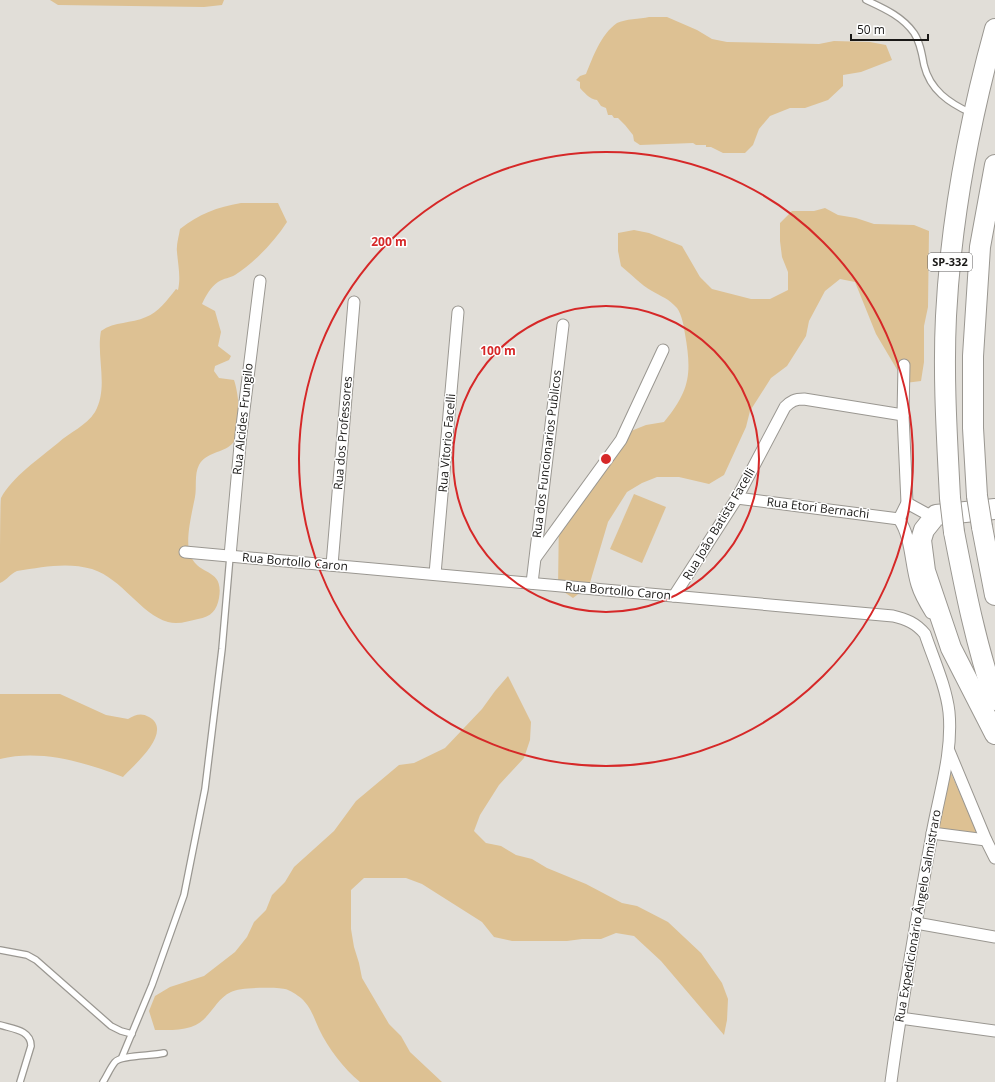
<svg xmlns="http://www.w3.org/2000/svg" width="995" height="1082" viewBox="0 0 995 1082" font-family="'Open Sans',sans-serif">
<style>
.green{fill:#ddc193}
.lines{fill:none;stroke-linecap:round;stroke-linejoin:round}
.lane-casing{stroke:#9a9791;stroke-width:8}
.street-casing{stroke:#9a9791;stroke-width:13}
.highway-casing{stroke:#9a9791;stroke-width:22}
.lane{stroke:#fff;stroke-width:5.5}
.street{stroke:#fff;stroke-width:11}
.highway{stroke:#fff;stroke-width:20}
.highway-bridge-casing{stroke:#9a9791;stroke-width:22;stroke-linecap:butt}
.highway-bridge{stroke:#fff;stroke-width:20}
.ring{fill:none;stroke:#d62828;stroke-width:2}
.labels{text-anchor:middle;stroke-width:3;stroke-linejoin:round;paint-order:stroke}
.shield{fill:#fff;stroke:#5e5d5c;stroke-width:1}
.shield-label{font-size:11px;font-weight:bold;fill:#191816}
.street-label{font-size:12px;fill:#191816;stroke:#fff}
.centre{fill:#d62828;stroke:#fff;stroke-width:2}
.ring-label{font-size:12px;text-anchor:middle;font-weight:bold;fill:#d62828;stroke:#fff;stroke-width:3;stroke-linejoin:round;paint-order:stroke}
</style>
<rect width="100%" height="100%" fill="#e1ded8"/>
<g class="green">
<path d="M50,0H224L222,5L204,7L58,5Z"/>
<path d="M649,17H667L697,30L712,39L727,42L819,44L834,41L870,42L886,45L892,60L861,72L843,75V86L828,100L805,108H790L770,116L759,129L753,145L745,153H723L711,147H706V145H696L693,143L640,145L634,141L633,135L625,125L618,118H614L612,115H608L606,108L601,106L597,100C590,100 583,91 580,88V82L576,80L580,76L586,74C593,57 601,34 617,23C625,19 640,19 649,17Z"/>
<path d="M241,203H278L287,222C274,242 256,261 235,275C230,278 224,278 218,282C211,287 206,295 202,304L215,311L221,332L218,346L231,356L229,360L215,366L214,371L219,378L234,380C239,394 243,433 232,444C223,453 206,452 199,465C194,475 197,487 195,497C192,513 184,543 191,557C201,577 224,568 219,598C217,610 211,617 198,619C189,621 178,625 168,622C140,614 123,579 92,569C67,562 43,567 17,571C10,574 7,580 0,583C0,571 0,503 1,498C12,477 40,458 58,443C70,432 86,426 95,412C109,387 96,357 101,331C115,321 131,324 146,317C158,313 168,299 176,289L178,290C181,277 178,265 177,252C176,245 179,236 180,229C199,214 217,207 241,203Z"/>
<path d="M825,208L838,215L856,218L874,224L914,225L929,231L928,307L924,326V362L921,381L905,383L876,334L855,282L840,279L825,291L809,321L806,336L787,366L771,378L750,411L746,427L724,475L709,484L679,477H657L642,483L627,492L608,522L589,586L573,598L558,588L559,515L575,503L631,431L646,425L664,422C690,390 692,374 685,334C684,327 682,315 677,308C668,298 662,297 652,291C641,285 631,274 621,266L618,251V233L634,230L649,233L682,246L700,277L712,289L751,299H770L788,290V272L782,257L780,241V223L792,211H814Z"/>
<path d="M634,494L666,507L642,563L610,549Z"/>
<path d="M508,676L531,722L530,740L524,758L499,785L480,815L474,831L486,843L501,846L516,855L532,859L547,868L586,884L622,903L637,906L668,922L701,953L722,983L728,999L727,1020L724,1035L661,961L634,936L616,933L601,939H582L567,941H512L494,937L482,922L422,884L406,878H364L351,890V929L354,947L359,963L362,978L389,1024L401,1036L410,1052L442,1082H360C344,1069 328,1048 319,1029C314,1018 311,1007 301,998C297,995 290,990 285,989C275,987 240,987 231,992C214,1000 210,1021 191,1027C179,1031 166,1030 155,1030L149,1011L155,996L170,987L204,976L235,952L247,937L254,922L266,910L272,895L285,882L294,867L334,831L356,801L399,765L414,763L445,748L482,709L495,691Z"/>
<path d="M0,694H60L106,715L128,719C135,715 141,712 149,717C174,731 134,765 123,777C84,762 41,749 0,759Z"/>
<path d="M949,769L980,837L936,830Z"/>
</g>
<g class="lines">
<defs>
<g id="lane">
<path d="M866,0C883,8 902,16 914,33C920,42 922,54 924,65C930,90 949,103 971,113"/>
<path d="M0,950L27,955L36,960L111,1026L121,1031L132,1034"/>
<path d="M0,1025C13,1029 31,1030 31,1046L20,1082"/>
<path d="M122,1057L152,985L184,895L205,789L222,649L230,556"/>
<path d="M103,1082C107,1076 110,1068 115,1062C121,1055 152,1056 164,1053"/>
</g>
<g id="street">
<path d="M737,498L899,519"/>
<path d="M907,503L927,514L936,515"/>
<path d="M899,519L907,503L903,415L904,365"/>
<path d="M899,519C912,539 910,562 917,585C920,595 926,605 931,613"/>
<path d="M185,552L893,616C906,619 916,623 925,634C933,658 946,686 949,712C953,753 939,794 932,834C917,916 902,999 891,1082"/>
<path d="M230,556L241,434L260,281"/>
<path d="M536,557L621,440L663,350"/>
<path d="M332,565L354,302"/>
<path d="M435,574L458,312"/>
<path d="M532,583L563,325"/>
<path d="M674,596L737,498L785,407C791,401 795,399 804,399L903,415"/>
<path d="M949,751L986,840L995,858"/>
<path d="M932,833L986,840"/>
<path d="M916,923L995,937"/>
<path d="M900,1018L995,1031"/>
</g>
<g id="highway">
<path d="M977,496L973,428V356L980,247L995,165"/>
<path d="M950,498C947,438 943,377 946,316C951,219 969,123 995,29"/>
<path d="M995,509L936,515L924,530L921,540L925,571L951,648L995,734"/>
<path d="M982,527L995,595"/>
<path d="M954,532C965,589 976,645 995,700"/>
</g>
</defs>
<use href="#lane" class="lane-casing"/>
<use href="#street" class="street-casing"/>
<use href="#highway" class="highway-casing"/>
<use href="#lane" class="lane"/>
<use href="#street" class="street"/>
<use href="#highway" class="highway"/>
<defs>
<g id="highway-bridge">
<path d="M977,496L982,527"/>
<path d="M950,498L954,532"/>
</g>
</defs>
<use href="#highway-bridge" class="highway-bridge-casing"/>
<use href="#highway-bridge" class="highway-bridge"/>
</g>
<g class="ring">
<circle cx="606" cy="459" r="153"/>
<circle cx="606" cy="459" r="307"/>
</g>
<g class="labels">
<rect class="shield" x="928" y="253" width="44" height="18" rx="3"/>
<g class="shield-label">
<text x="950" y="266">SP-332</text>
</g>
<g class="street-label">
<text transform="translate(243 419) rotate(-84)" y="4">Rua Alcides Frungilo</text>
<text transform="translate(343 433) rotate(-85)" y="4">Rua dos Professores</text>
<text transform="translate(447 443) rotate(-85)" y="4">Rua Vitorio Facelli</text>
<text transform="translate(547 454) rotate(-83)" y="4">Rua dos Funcionarios Publicos</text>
<text transform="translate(818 508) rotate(7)" y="4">Rua Etori Bernachi</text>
<text transform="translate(719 524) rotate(-59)" y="4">Rua João Batista Facelli</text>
<text transform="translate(295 562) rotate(5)" y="4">Rua Bortollo Caron</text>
<text transform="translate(618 591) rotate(5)" y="4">Rua Bortollo Caron</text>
<text transform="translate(918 916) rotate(-80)" y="4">Rua Expedicionário Ângelo Salmistraro</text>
</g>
</g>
<circle cx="606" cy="459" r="6" class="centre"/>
<g class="ring-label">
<text x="389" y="246">200 m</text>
<text x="498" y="355">100 m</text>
</g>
<path d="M851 34v6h77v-6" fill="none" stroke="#191816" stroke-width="2"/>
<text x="857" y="34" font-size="12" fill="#191816" stroke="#ffffff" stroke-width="3" paint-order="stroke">50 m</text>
</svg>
